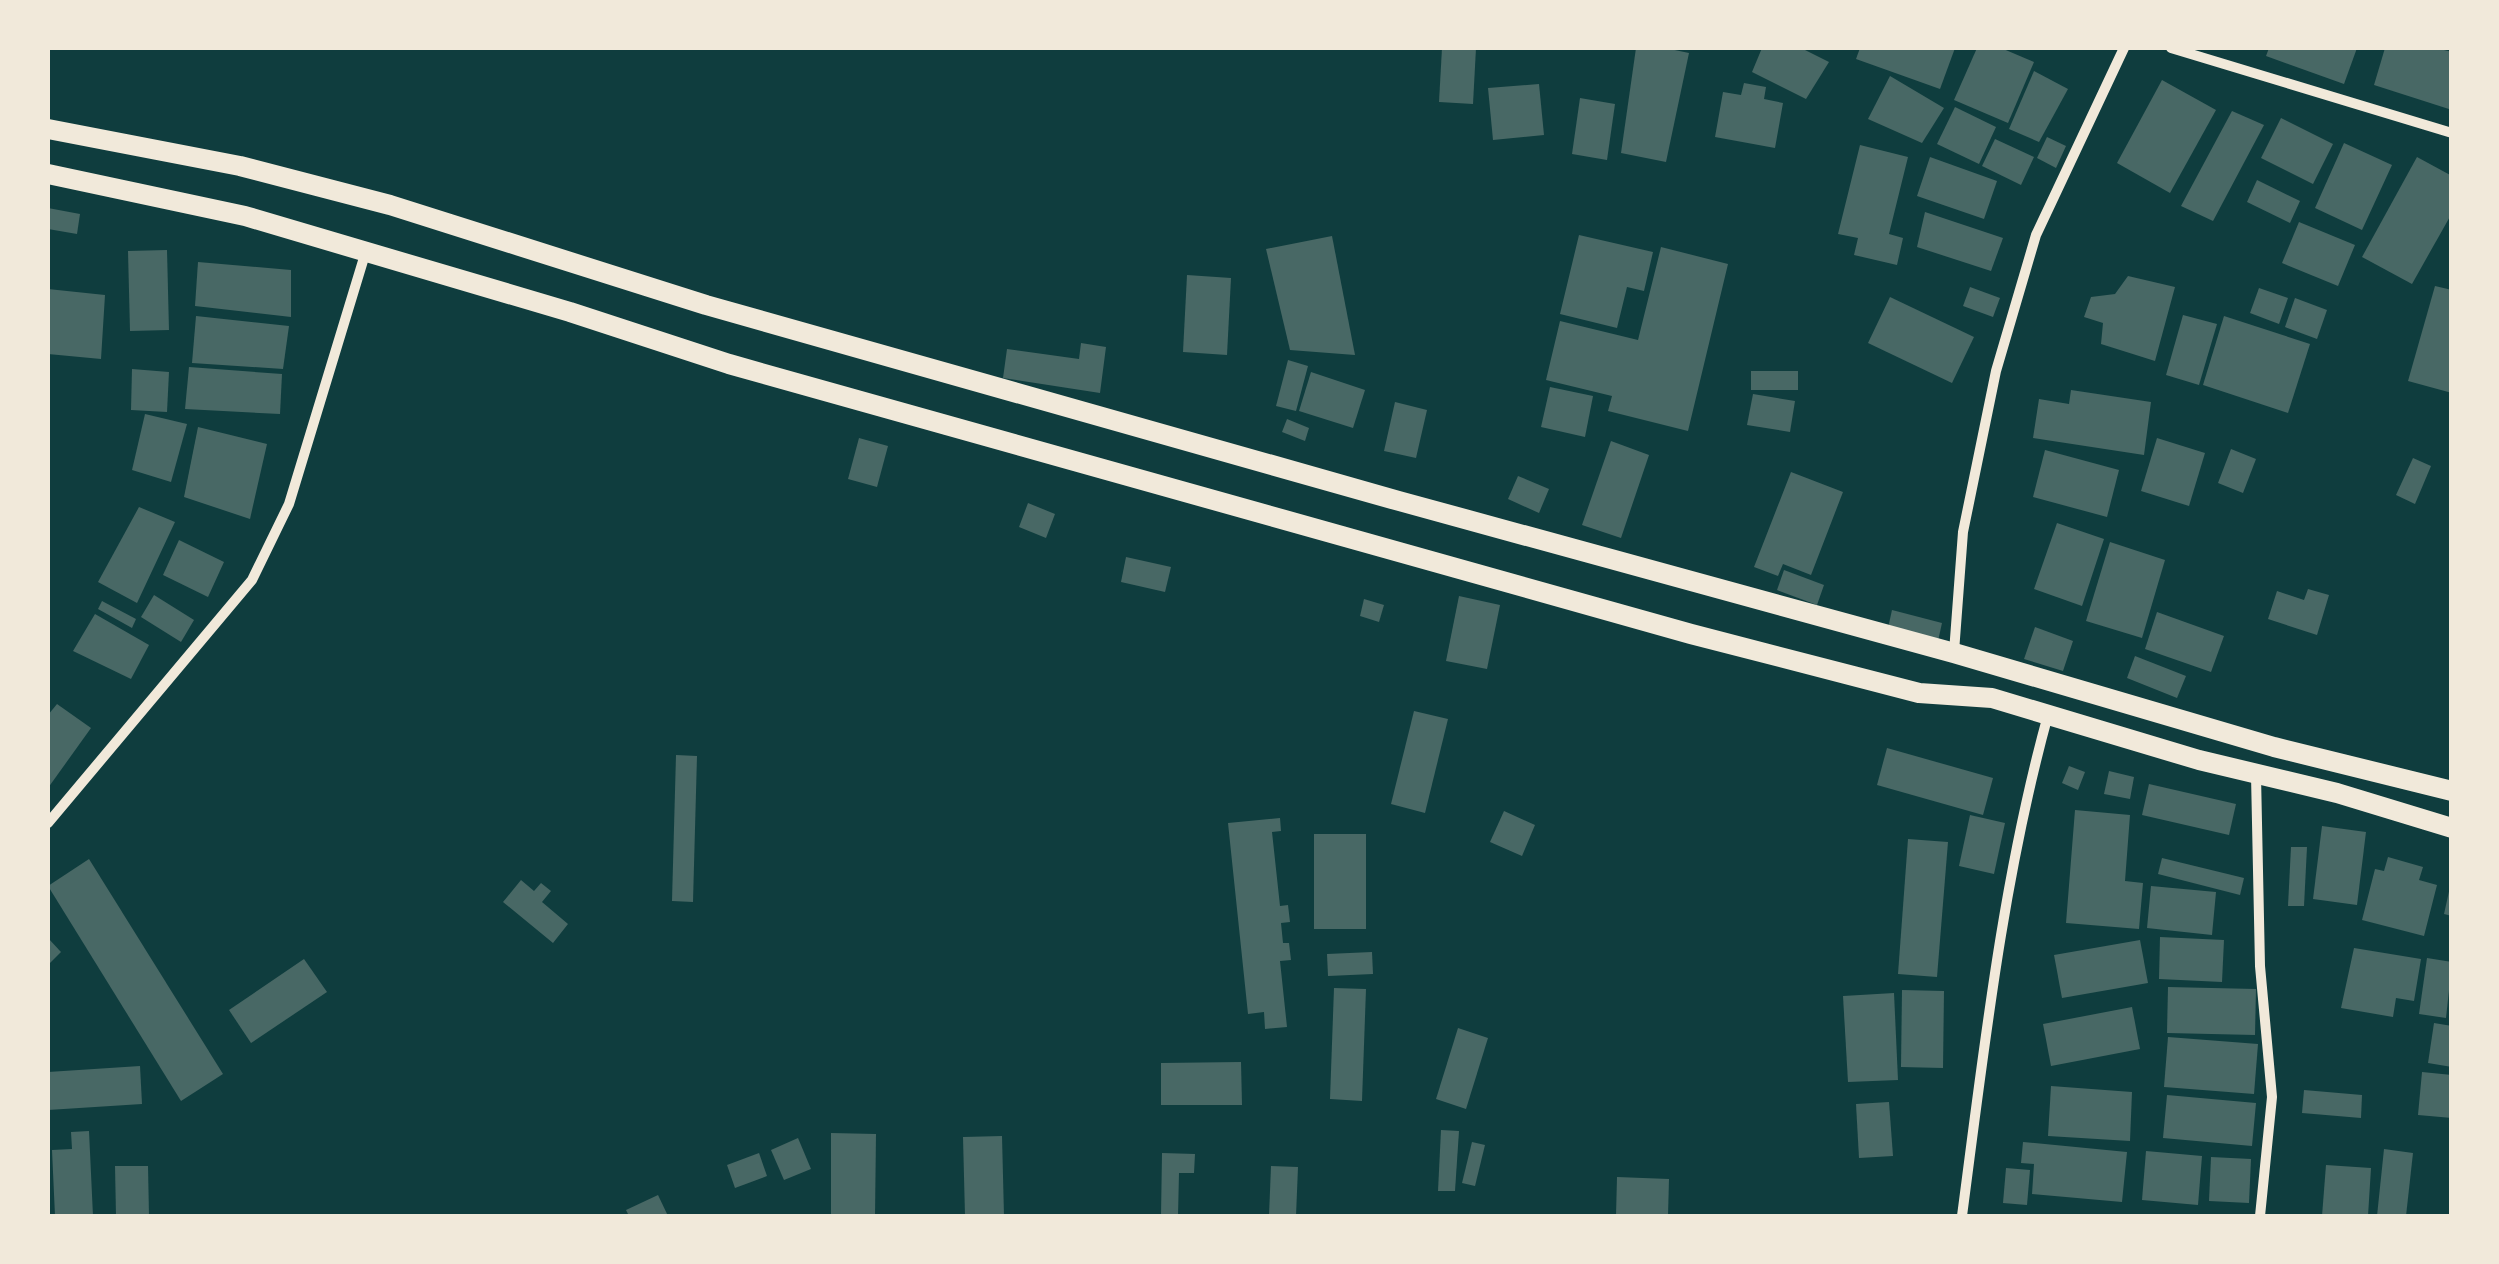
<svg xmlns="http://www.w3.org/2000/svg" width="2499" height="1264" viewBox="0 0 2499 1264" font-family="'Source Serif 4',serif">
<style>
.building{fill:#486865}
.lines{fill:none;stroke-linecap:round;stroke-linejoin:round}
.minor{stroke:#f1e9da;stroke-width:10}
.secondary{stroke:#f1e9da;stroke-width:20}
</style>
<rect width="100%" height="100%" fill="#0f3d3e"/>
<g class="building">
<path d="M1442,48H1476L1473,104L1439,102Z"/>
<path d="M1636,48H1665L1689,53L1666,162L1621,153Z"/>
<path d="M1762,48H1801L1829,62L1806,99L1752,72Z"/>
<path d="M1860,48H1955L1940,89L1856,59Z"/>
<path d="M1977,48H2001L2034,62L2008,123L1954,100Z"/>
<path d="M2269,48H2357L2344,84L2266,56Z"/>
<path d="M2385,48H2436L2452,52V110L2374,85Z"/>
<path d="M2034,71L2068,89L2039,142L2009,129Z"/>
<path d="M1890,76L1944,108L1922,143L1868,119Z"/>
<path d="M2162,80L2216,110L2170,193L2117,163Z"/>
<path d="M1744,83L1766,87L1764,99L1783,103L1775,148L1715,137L1723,92L1741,95Z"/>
<path d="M1539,84L1544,135L1493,140L1488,88Z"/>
<path d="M1580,98L1615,104L1607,160L1572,154Z"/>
<path d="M1955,107L1996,127L1979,164L1937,144Z"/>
<path d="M2232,111L2264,125L2213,221L2181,206Z"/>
<path d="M2281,118L2333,144L2313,184L2261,158Z"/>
<path d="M2047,137L2066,146L2056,168L2037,158Z"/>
<path d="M1995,139L2034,157L2021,185L1982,166Z"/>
<path d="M2344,143L2392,165L2362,230L2315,208Z"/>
<path d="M1860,145L1908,157L1889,234L1903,238L1897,265L1854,255L1858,238L1838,234Z"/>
<path d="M1930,157L1997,181L1984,219L1917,196Z"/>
<path d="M2417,157L2452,176V213L2412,284L2362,257Z"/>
<path d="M2257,180L2300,201L2290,223L2247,202Z"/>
<path d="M48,208L80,214L77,234L48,229Z"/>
<path d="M1925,212L2003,238L1991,271L1917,247Z"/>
<path d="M2299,222L2355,245L2338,286L2282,263Z"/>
<path d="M1579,235L1653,252L1644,291L1627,287L1617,328L1560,314Z"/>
<path d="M1332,236L1355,355L1290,350L1266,249Z"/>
<path d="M1661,247L1728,264L1688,431L1608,411L1612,396L1546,380L1560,321L1638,340Z"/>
<path d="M167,250L169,330L130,331L128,251Z"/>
<path d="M198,262L291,270V317L195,306Z"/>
<path d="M1187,275L1231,278L1227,355L1183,352Z"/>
<path d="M2128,276L2175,287L2155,361L2101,344L2103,323L2084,317L2091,297L2115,294Z"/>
<path d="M2435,286L2452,290V393L2408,381Z"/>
<path d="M1970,287L2000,298L1993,317L1963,306Z"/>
<path d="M2259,288L2288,298L2279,324L2250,313Z"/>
<path d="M48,289L105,295L101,359L48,354Z"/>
<path d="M1890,297L1974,337L1952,383L1868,343Z"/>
<path d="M2295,298L2327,310L2317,339L2285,327Z"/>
<path d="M2183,315L2217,324L2199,385L2166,375Z"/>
<path d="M196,316L289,326L283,369L192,363Z"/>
<path d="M2224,316L2310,344L2288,413L2203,385Z"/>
<path d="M1081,343L1106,347L1100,393L1003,378L1007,349L1079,359Z"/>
<path d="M1288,360L1308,366L1296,411L1276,406Z"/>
<path d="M189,367L282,374L280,414L185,409Z"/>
<path d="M132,369L169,372L167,412L131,410Z"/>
<rect x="1751" y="371" width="47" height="19"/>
<path d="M1311,372L1365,390L1353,428L1299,411Z"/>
<path d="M1550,387L1593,396L1585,437L1541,427Z"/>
<path d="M2071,390L2151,402L2144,455L2033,438L2039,399L2069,404Z"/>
<path d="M1753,394L1795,401L1790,432L1747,425Z"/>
<path d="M1395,402L1427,410L1416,458L1384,451Z"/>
<path d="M145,414L187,424L171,482L132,470Z"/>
<path d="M1287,419L1309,428L1305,441L1282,432Z"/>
<path d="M198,427L267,444L250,519L184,497Z"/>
<path d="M859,438L888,446L877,487L848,479Z"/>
<path d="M2157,438L2205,453L2189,506L2141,491Z"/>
<path d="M1611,441L1649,455L1621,538L1582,525Z"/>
<path d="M2231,449L2256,459L2243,493L2218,483Z"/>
<path d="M2045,450L2119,470L2107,517L2033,497Z"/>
<path d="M2413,458L2431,466L2415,504L2396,495Z"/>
<path d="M1791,472L1843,492L1811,575L1783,564L1778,576L1754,567Z"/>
<path d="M1518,476L1549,489L1539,513L1508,499Z"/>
<path d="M1028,503L1055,514L1046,538L1019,527Z"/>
<path d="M139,507L175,522L137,603L98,582Z"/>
<path d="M2057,523L2104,539L2082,606L2034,589Z"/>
<path d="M179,540L224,562L208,597L163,575Z"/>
<path d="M2110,542L2165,560L2142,638L2086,621Z"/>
<path d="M1126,557L1171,567L1165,592L1121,582Z"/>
<path d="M1784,570L1824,585L1817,605L1777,590Z"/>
<path d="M2308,589L2329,595L2317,635L2268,619L2277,591L2304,600Z"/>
<path d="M154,595L194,620L181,642L141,617Z"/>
<path d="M1459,596L1500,605L1487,669L1446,661Z"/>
<path d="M1364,599L1384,605L1379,622L1360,616Z"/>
<path d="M102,601L136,619L132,628L98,609Z"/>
<path d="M1892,610L1942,623L1938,641L1888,628Z"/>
<path d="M2157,612L2224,636L2211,672L2145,649Z"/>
<path d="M95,614L149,645L131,679L73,651Z"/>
<path d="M2035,627L2073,641L2063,671L2024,659Z"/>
<path d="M2135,656L2186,676L2177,698L2127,678Z"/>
<path d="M57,704L91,728L48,788V715Z"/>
<path d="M1414,711L1448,719L1425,813L1391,804Z"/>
<path d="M1887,748L1993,778L1983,815L1877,785Z"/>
<path d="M676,755L697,756L693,902L672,901Z"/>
<path d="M2069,766L2085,772L2078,790L2062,783Z"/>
<path d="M2109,771L2134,777L2130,799L2104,794Z"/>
<path d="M2149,784L2236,804L2229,835L2142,815Z"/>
<path d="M2075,810L2130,815L2125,881L2143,883L2139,929L2066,923Z"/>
<path d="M1504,811L1535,825L1522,856L1490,842Z"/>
<path d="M1970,815L2005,823L1994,874L1959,866Z"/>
<path d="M1280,818L1281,831L1272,832L1280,906L1288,905L1290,922L1281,923L1283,943H1289L1291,960L1280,961L1287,1027L1265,1029L1264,1012L1248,1014L1228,823Z"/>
<path d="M2322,826L2366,832L2357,905L2313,899Z"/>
<rect x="1314" y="834" width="52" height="95"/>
<path d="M1908,839L1948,842L1937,977L1898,974Z"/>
<path d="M2291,847H2307L2304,906H2288Z"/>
<path d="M2388,857L2423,867L2419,880L2437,885L2424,936L2362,920L2375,869L2384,871Z"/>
<path d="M2162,858L2244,878L2240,895L2158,874Z"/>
<path d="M89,859L223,1074L181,1101L48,886Z"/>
<path d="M521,880L534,891L541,883L551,891L542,902L568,924L553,943L503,902Z"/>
<path d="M2151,886L2216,892L2212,935L2147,928Z"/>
<path d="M2450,887H2452V916L2444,914Z"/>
<path d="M2160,937L2224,940L2222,982L2159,979Z"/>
<path d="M48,938L61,952L48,965Z"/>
<path d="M2140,940L2148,983L2062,998L2054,955Z"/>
<path d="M2354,948L2421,959L2414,1001L2396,998L2393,1017L2341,1008Z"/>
<path d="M1372,952L1373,974L1328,976L1327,954Z"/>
<path d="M2427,958L2452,962L2446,1018L2419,1014Z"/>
<path d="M304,959L327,992L251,1043L229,1010Z"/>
<path d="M2168,987L2256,989L2255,1035L2167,1033Z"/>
<path d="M1334,988L1366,989L1362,1101L1330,1099Z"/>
<path d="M1902,990L1944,991L1943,1068L1901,1067Z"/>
<path d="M1894,993L1898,1080L1848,1082L1843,996Z"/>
<path d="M2132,1007L2140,1049L2051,1066L2043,1024Z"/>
<path d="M2434,1023L2452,1026V1067L2428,1063Z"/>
<path d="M1458,1028L1488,1038L1466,1109L1436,1099Z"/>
<path d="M2168,1037L2258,1044L2254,1094L2164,1087Z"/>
<path d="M1241,1062L1242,1105H1161V1063Z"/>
<path d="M140,1066L142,1104L48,1110V1072Z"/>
<path d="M2422,1072L2452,1075V1118L2418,1115Z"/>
<path d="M2051,1086L2132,1092L2130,1141L2048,1136Z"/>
<path d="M2304,1090L2362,1095L2361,1118L2302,1113Z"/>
<path d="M2167,1095L2256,1103L2252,1146L2163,1138Z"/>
<path d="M1889,1102L1893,1156L1859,1158L1856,1104Z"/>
<path d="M1441,1130L1459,1131L1455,1191H1438Z"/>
<path d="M89,1131L93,1216H55L52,1150L72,1149L71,1132Z"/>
<path d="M831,1133L876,1134L875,1216H831Z"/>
<path d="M1002,1136L1004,1216H965L963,1137Z"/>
<path d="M798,1138L811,1169L784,1180L771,1150Z"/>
<path d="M1472,1142L1485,1145L1475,1186L1462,1183Z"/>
<path d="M2023,1142L2127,1152L2122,1202L2032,1194L2034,1164L2021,1163Z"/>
<path d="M2384,1149L2413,1153L2406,1216H2377Z"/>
<path d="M2146,1151L2202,1156L2198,1205L2142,1200Z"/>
<path d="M759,1153L767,1176L735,1188L727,1165Z"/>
<path d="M1162,1153L1195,1154L1194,1173H1179L1178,1216H1161Z"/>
<path d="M2211,1157L2251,1159L2249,1203L2209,1201Z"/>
<path d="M2326,1165L2371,1168L2368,1216H2322Z"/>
<path d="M115,1166H148L149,1216H116Z"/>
<path d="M1271,1166L1298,1167L1296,1216H1269Z"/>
<path d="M2006,1168L2030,1170L2027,1205L2003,1203Z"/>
<path d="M1617,1177L1669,1179L1668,1216H1616Z"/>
<path d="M658,1195L668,1216H629L626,1210Z"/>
</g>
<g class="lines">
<g class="minor">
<path d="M2171,48L2452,133"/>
<path d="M1954,652L1963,532L1996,371L2036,235L2124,48"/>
<path d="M2256,775L2260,966L2272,1097L2260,1216"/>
<path d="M48,823L252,580L289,504L366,251"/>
<path d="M1962,1216C1984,1049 2003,878 2048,715"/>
</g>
<g class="secondary">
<path d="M48,129L240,166L390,205L706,305L1399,501L1954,653L2274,747L2452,791"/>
<path d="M48,174L245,216L570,312L729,364L1691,634L1919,693L1992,698L2199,760L2337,793L2452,828"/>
</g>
</g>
<rect width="2499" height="1264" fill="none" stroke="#f1e9da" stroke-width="100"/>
</svg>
